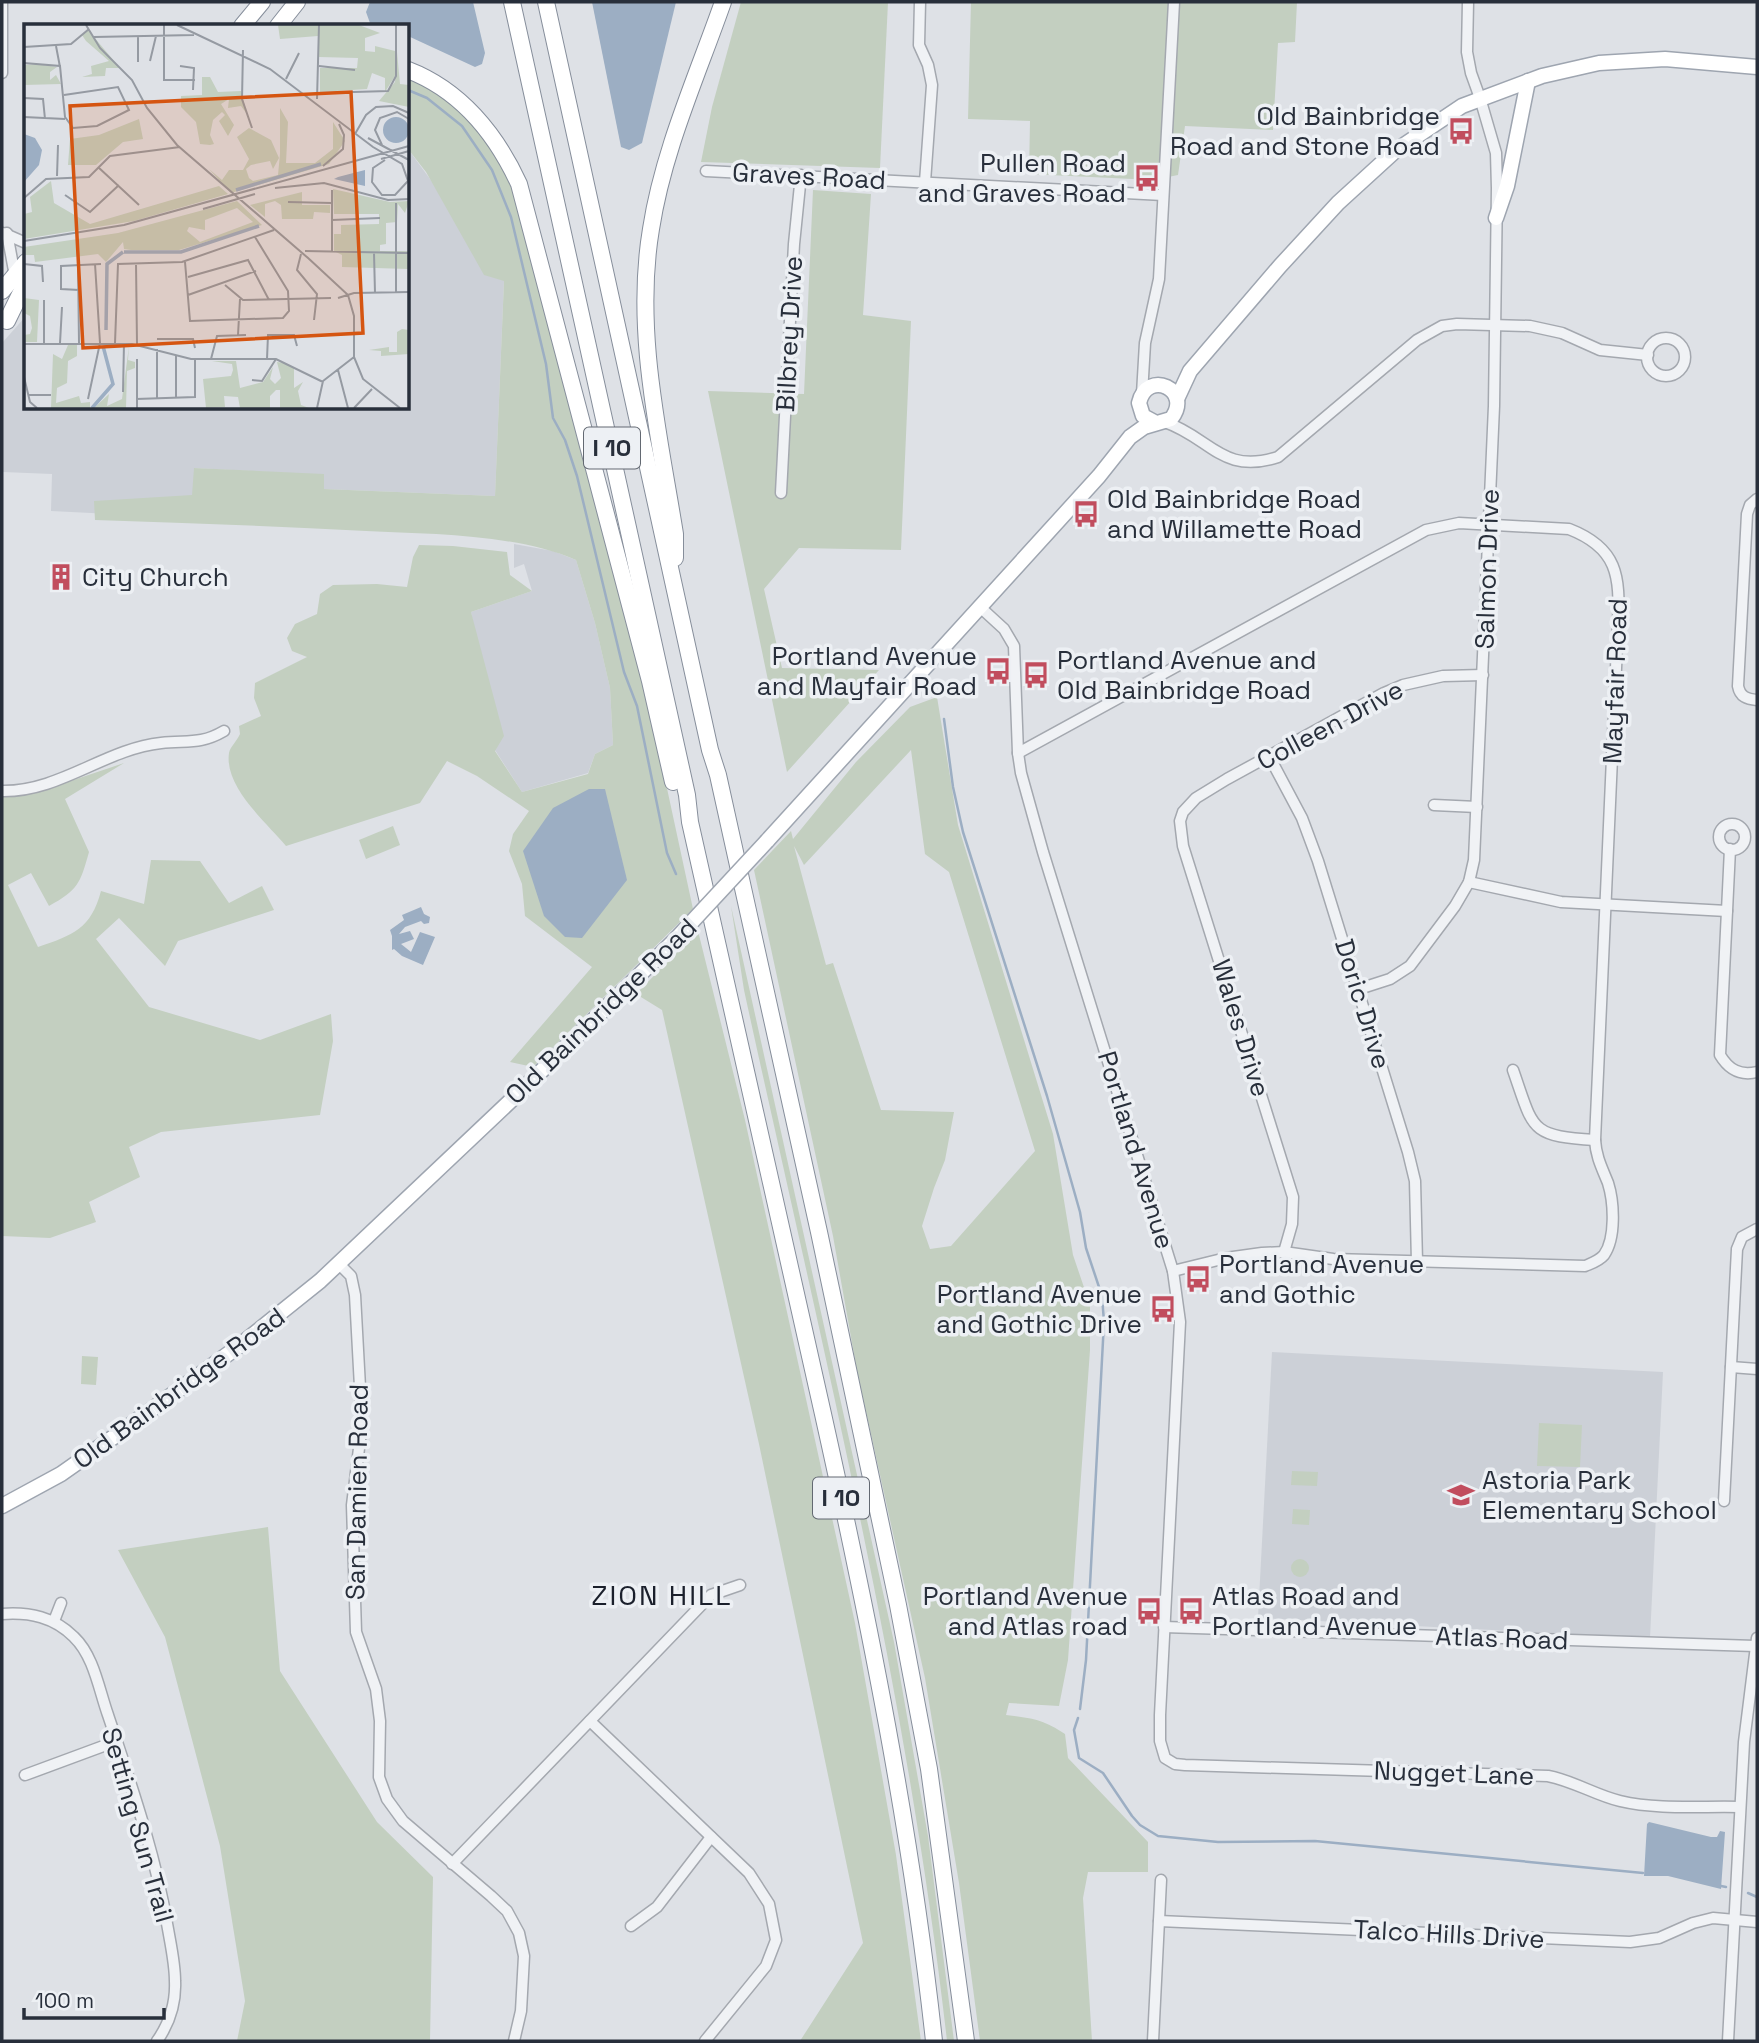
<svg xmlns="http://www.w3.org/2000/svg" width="1759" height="2043" viewBox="0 0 1759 2043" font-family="'Space Grotesk',sans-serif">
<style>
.built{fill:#ccd0d7}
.green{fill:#c3cfc0;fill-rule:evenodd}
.water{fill:#9caec3}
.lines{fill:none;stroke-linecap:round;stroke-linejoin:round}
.stream{stroke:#9caec3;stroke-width:2.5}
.minor-casing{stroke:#a4a8af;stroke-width:13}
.major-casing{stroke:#9ea5b0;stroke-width:17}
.highway-casing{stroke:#868e9b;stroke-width:18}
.minor{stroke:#f0f2f5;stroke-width:10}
.major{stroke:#fff;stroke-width:14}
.highway{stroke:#fff;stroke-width:16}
.major-bridge-casing{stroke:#9ea5b0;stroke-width:17;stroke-linecap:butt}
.major-bridge{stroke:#fff;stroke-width:14}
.labels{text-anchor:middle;stroke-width:7;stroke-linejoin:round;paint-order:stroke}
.shield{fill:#edf0f4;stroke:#636972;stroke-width:2}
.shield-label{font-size:24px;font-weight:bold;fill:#282f3b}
.poi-label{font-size:26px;fill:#282f3b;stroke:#edf0f4;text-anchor:start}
.street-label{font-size:26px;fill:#282f3b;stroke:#edf0f4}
.neighbourhood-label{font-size:28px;letter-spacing:2px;fill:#1b202c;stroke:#edf0f4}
.inset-river{fill:none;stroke:#9caec3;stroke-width:3.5}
.inset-road{fill:none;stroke:#959aa2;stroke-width:2}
.view{fill:#d55511;fill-opacity:0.15;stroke:#d55511;stroke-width:3.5}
.inset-edge{fill:none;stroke:#282f3b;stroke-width:3.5}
</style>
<rect width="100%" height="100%" fill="#dee1e6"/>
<g class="built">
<path d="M408,149L504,280L495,496L324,489V475L195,468L191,518L51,511L52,474L3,472L2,486V343L26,316V408H408Z"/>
<path d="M514,544L553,551L576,560L595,623L610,688L613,745L595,754L588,773L522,792L495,750L471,612L532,591L524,564L514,568Z"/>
<path d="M1272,1352L1663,1372L1650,1638L1258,1618Z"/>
</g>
<g class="green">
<path d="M741,2H888L880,168L701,162L712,107Z"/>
<path d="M971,2H1297L1295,42L1278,43L1273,130L1185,126L1178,175L1153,180L1029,174L1030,121L968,119Z"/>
<path d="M408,74L463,108L508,168L629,612L693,909L533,1067L510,1062L592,967L525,916L522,884L509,851L513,834L529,811L477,776L447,761L420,803L286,846C266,822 224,787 229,753C230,747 237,741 240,734L239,726L261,716L254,698L255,683L307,657L292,651L287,638L295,624L317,614L320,594L333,585L377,584L407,587L413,557L419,545L453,546L507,552L510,575L532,591L471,612L504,736L495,751L522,792L588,774L595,754L613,745L610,688L595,623L576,560C516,534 431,534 366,531C276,526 185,523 95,520L94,501L192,495L194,468L324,474V489L495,496L504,281L484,275L426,172L408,149Z"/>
<path d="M813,190L871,194L863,315L911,321L901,550L799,548L764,589L782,668L879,670L787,772L708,391L804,394Z"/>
<path d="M937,697L958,825L1053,1134L1073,1255L1090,1305V1350L1068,1660L1059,1706L1009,1703L1006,1715C1031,1718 1043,1719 1065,1734L1068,1758L1148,1842V1872H1088L1083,1898L1092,2041H980L959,1883L925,1678L857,1371L833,1236L754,870L791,831L793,839L856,762L910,707ZM911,750L925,854L949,872L1035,1151L951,1246L930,1249L922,1226L934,1188L945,1160L954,1112L881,1110L833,963L826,965L794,846L804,865Z"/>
<path d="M124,763L65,799L89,852C80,884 78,890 49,906L31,873L8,885L38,947C73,935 91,929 101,891L144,904L151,860L200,861L229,903L262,886L274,910L178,941L165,966L119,918L96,939L149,1007L260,1040L331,1014L333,1041L320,1115L161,1132L129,1147L140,1177L89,1202L96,1222L50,1238L2,1236V795L38,792Z"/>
<path d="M393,826L400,845L366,859L359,840Z"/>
<path d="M731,906L894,1642L928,1836L954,2041H947C907,1686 820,1339 744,990Z"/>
<path d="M698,931L745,1120L855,1623L896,1855L921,2041H800L863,1943L759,1444L662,1010L636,994Z"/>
<path d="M82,1356L98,1357L96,1385L81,1384Z"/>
<path d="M1539,1423L1582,1425L1580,1467L1537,1466Z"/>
<path d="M1292,1471L1318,1472L1317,1486L1291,1485Z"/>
<path d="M1293,1509L1310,1510L1309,1525L1292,1524Z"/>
<path d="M268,1527L280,1671L377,1822L433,1877L430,2041H237L245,2001L220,1846L165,1637L118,1550Z"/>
<circle cx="1300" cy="1568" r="9"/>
</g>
<g class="water">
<path d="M370,2H473L485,53L482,64L475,67L408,36V26H384L370,23L366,12Z"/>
<path d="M592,2H676L642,143L629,150L621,147Z"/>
<path d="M589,789H605L627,880L582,938L565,937L544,916L523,851L553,808Z"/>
<path d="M421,907L424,914L430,917L429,923L424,924L421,921L405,927L399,934L410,931L414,939L401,944L411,952L420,932L435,937L423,965L402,956L394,949L392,950V936L390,930L404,920L402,915Z"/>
<path d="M1649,1822L1711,1837H1717L1720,1831L1725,1832L1721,1889L1668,1876H1644L1647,1824Z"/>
</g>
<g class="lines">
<g class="stream">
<path d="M408,90L427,98L462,126L492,170L511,217L546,364L553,418L565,440L577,476L624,672L637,706L667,853L676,874"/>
<path d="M944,719L953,787L963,832L1047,1096L1080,1212L1086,1248L1102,1296L1104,1322L1086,1660L1080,1709"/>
<path d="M1078,1718L1074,1730L1079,1758L1103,1773L1132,1816L1140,1825L1158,1836L1218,1842L1315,1841L1643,1873"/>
<path d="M1721,1886L1726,1887"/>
<path d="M1748,1893L1757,1897"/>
</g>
<defs>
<g id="minor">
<path d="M920,2L919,45L928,65L932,85L925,182"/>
<path d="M2,73V2"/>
<path d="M706,171L1163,195"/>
<path d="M3,233L26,243"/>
<path d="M7,233L15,276"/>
<circle cx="1666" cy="357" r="19"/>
<path d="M1142,394L1145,343L1159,279L1174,2"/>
<path d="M1165,422C1211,438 1222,475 1278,457L1417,340L1442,326L1457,324L1530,326L1562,333L1600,350L1648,355"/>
<path d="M781,493L794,244L801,175"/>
<path d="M1757,499L1750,505L1747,514L1738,686C1740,697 1747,699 1757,700"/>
<path d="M980,607L1004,629L1014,646L1018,753L1021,773L1043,852L1173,1271L1180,1322L1160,1715V1741L1165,1758L1175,1764L1185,1765L1548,1776C1574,1781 1595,1795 1620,1801C1658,1810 1701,1806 1740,1807"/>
<path d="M1018,753L1426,530L1459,523L1569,529C1618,548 1620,576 1618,623L1595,1140C1596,1157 1602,1168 1608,1183C1614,1202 1616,1238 1604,1255C1599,1261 1592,1263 1585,1266L1333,1259L1284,1252L1262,1253L1226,1258L1173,1271"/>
<path d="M1269,756L1302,818L1318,861L1408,1152L1415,1181L1417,1262"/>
<path d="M2,791C60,792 105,749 161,743C187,740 200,745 224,731"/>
<path d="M1434,805L1477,807"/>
<circle cx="1732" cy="837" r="13"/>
<path d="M1730,849L1720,1055C1729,1070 1740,1076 1757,1072"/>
<path d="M1469,882L1561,902L1727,911"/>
<path d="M1359,989L1390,979L1410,966L1455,906L1469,882L1474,860L1494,406L1497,188L1496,153L1480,98L1471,73L1467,52L1468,2"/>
<path d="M1513,1070C1534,1130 1529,1136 1595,1140"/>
<path d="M1284,1252L1292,1224L1293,1197L1183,846L1180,821L1183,812L1196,798L1227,779L1384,693L1403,685L1443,676L1483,675"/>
<path d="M339,1264L351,1276L355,1295L362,1424L352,1505L356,1632L376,1689L380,1721L379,1777L387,1799L403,1821L491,1896L507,1911L519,1933L524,1956L521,2011L514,2041"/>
<path d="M1731,1367L1757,1369"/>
<path d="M1724,1501L1737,1249L1742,1237L1757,1229"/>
<path d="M2,1614C30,1612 54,1617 74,1637C94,1656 99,1690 108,1715C131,1784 156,1856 168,1929C171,1946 175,1964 175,1981C176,2003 169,2024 157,2041"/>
<path d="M54,1621L61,1603"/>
<path d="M1164,1627L1755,1646"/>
<path d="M590,1721L749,1873L769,1904L776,1940L766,1966L705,2041"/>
<path d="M25,1775L117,1741"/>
<path d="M452,1864L711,1595L740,1585"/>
<path d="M1159,1921L1630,1942L1659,1938L1693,1923L1713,1918L1757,1922"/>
<path d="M631,1926L657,1907L711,1837"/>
<path d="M1153,2041L1161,1880"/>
<path d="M1728,2041L1744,1742L1757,1638"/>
</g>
<g id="major">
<path d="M1496,218L1507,186L1528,81"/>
<path d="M1177,399L1190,371L1280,266L1338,203L1395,151L1462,106L1542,76L1599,63L1665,59L1757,67"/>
<path d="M767,841L1099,476L1130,437L1144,427L1171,419C1194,390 1147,368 1139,403L1143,416L1156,423"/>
<path d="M2,1506L61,1474L125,1429L239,1346L320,1281L523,1089L676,939"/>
</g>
<g id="highway">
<path d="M512,2L687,795L690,822C734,1019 780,1216 823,1414C869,1621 911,1829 934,2041"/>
<path d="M546,2L710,750L718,775L819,1232L898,1605L929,1769L966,2041"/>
<path d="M242,26L262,2"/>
<path d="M278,26L297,2"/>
<path d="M408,70C460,90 496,134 519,184L650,681L673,782"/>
<path d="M2,291L26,262"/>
<path d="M7,321L26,282"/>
<path d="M675,558V534C659,434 634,330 651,229C663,151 697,76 723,2"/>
</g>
</defs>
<use href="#minor" class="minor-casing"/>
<use href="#major" class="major-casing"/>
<use href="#highway" class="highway-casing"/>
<use href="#minor" class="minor"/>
<use href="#major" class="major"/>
<use href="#highway" class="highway"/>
<defs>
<path id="major-bridge" d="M676,939L767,841"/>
</defs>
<use href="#major-bridge" class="major-bridge-casing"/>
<use href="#major-bridge" class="major-bridge"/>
</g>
<defs>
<symbol id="bus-bare" viewBox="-9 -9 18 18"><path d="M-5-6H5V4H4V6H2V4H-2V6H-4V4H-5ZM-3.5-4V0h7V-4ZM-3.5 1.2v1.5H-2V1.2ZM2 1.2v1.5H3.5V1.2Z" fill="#c14d5e" stroke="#edf0f4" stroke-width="2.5" paint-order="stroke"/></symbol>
<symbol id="building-bare" viewBox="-9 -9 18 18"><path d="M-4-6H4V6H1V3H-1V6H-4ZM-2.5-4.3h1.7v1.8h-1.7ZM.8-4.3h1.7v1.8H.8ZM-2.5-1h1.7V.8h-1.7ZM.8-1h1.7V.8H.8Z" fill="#c14d5e" stroke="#edf0f4" stroke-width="2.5" paint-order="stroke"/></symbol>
<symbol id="school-bare" viewBox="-9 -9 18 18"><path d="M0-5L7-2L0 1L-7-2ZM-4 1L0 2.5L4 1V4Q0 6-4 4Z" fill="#c14d5e" stroke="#edf0f4" stroke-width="2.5" paint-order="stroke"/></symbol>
</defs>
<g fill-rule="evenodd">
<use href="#bus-bare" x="1442" y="112" width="38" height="38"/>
<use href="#bus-bare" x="1128" y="159" width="38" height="38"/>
<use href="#bus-bare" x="1067" y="495" width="38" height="38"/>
<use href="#building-bare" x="42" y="558" width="38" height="38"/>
<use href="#bus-bare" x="979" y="652" width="38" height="38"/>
<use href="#bus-bare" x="1017" y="656" width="38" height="38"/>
<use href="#bus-bare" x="1179" y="1260" width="38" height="38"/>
<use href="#bus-bare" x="1144" y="1290" width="38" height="38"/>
<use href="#school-bare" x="1442" y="1476" width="38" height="38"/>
<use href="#bus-bare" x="1130" y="1592" width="38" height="38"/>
<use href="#bus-bare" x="1172" y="1592" width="38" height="38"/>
</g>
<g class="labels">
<g class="shield">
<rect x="584" y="427.5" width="56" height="41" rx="5"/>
<rect x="813" y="1477.5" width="56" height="41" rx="5"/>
</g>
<g class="shield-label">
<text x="612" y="456">I 10</text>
<text x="841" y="1506">I 10</text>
</g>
<g class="poi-label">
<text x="1440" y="125" text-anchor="end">Old Bainbridge<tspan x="1440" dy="30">Road and Stone Road</tspan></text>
<text x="1126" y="172" text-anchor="end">Pullen Road<tspan x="1126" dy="30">and Graves Road</tspan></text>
<text x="1107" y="508">Old Bainbridge Road<tspan x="1107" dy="30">and Willamette Road</tspan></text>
<text x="82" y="586">City Church</text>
<text x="977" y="665" text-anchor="end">Portland Avenue<tspan x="977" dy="30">and Mayfair Road</tspan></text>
<text x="1057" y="669">Portland Avenue and<tspan x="1057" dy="30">Old Bainbridge Road</tspan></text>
<text x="1219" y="1273">Portland Avenue<tspan x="1219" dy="30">and Gothic</tspan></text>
<text x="1142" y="1303" text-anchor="end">Portland Avenue<tspan x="1142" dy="30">and Gothic Drive</tspan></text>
<text x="1482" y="1489">Astoria Park<tspan x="1482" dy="30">Elementary School</tspan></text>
<text x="1128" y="1605" text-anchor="end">Portland Avenue<tspan x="1128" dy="30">and Atlas road</tspan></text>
<text x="1212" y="1605">Atlas Road and<tspan x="1212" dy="30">Portland Avenue</tspan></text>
</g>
<g class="street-label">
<text transform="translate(809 176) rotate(3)" y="9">Graves Road</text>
<text transform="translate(789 334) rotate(-87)" y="9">Bilbrey Drive</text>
<text transform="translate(1487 569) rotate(-88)" y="9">Salmon Drive</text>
<text transform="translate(1615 681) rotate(-88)" y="9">Mayfair Road</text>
<text transform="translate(1330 725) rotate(-28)" y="9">Colleen Drive</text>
<text transform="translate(1363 1004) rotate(73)" y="9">Doric Drive</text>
<text transform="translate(601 1011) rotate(-44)" y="9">Old Bainbridge Road</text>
<text transform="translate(1241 1028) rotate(73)" y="9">Wales Drive</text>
<text transform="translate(1136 1150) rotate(73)" y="9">Portland Avenue</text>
<text transform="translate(179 1388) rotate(-36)" y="9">Old Bainbridge Road</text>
<text transform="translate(357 1492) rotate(-89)" y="9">San Damien Road</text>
<text transform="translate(1502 1638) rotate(2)" y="9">Atlas Road</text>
<text transform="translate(1454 1773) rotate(2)" y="9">Nugget Lane</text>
<text transform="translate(138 1825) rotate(74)" y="9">Setting Sun Trail</text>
<text transform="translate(1449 1934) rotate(3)" y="9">Talco Hills Drive</text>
</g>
<g class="neighbourhood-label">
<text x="662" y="1605">ZION HILL</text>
</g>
</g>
<g transform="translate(24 24)">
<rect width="385" height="385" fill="#dee1e6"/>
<path d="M254,1H294V12L256,15ZM295,1H335L356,9L341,14V27L351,28V22L371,27V52L361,68V54L348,49L343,65L296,68V44H333L334,34L295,33ZM64,6L96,44H82L81,52L58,53L68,50L67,42L85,37L62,17L58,11ZM373,28L376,60L385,61V83L355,77L371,58ZM13,40L33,43L26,48V56L32,51L37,60L0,61V41ZM178,53H186L194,68L217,67L223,90L217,82L204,84L205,75L197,80L210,101L204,112L195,97L201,91L198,88L189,96L186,111L190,120L186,121L176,120L172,98L157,83V72L178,71ZM256,84L264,98L262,139H291L309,125V98L321,117L305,140L207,169L185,145L198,156L205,146H219L225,135L213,113L225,104L247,116L255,134L249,145L246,137L227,141L222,145L225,154L229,157L254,151L256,130ZM115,95L119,115L99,118L72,141H44L46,115L75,111ZM27,157L30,179L66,200L195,162L204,170L110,197L0,215V190L8,188L6,173ZM309,165L366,178L385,177L381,189L374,180L373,198L362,199V220L356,221V227H384V245L318,243V231L310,227V210H317V201L355,200V190H310ZM278,168V181H306V189L290,188L289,195H258L257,181L251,177L241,180V193L226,181ZM213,177L238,201L155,226H107L100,225L99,218L82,238L74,230L11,238L10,231H0V223L94,209ZM213,184L229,198L176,218L163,207L165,203L181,206V196ZM0,274L15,276L13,318H0V311L6,310L8,304L6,292L0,289ZM378,305L385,306V330L357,332V327L345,326L365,323V328H373V308ZM44,321H53V332L44,337L43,359L33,364L32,379L55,372L57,379L66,378V384H27L29,330L38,335ZM105,322L104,336L111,338V344L103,347L102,384H70L85,370L83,382L98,375ZM188,337H212L216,364L239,358L249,343L246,355L251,360L257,354L253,338L261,339L270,344V364L279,358L274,367L277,381L285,384H256V366H252L246,372V384H216L214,373L200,372L201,383L182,384L179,355L207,352L209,346L208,340Z" fill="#c3cfc0" fill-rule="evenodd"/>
<path d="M359 106a13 13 0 1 1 26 0a13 13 0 1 1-26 0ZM0,110L11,114L18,126L15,141L0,158ZM341,146V162L310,155L314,153Z" fill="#9caec3"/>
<path class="inset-river" d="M212,166L297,140M100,228H157L235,202M82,306L83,240L99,228M68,384L89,360L79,322"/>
<path class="inset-road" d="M62,1L76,24L108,56L123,84L153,121L284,234M140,1V56H171M153,1L246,45L349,123L378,140L384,157L371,171H358L348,158L349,144L361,136M70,13L170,11M114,13V38M32,22L36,43M0,23L47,20L65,5M219,26L218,75L228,104M126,37L132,12M0,39L36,42L41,93L49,104L73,102L105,86L94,63L40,71M156,42L170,44L169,66M295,42L331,46M262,55L275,29M295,69L364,67L372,52V1M0,74L19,75L21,95M293,75L295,1M0,93L41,95M331,110L342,91L352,83L369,82L385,89M344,114L385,136M358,121L351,106L356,94L373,88L385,95M357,135L385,127M299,142L319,125L320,111L315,100M74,143L115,181M33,152L34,121M251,164L300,159L364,176L385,175M41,171L66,188L95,161M0,174L22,155L65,153L86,132L156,123M264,178L308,179M372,179V268M179,185L231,170M308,196L356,194M0,217L100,201L385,122M281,227L385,229M308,229V166M350,229L351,269M277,230L273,246L293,270L290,296M283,233L324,271L330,292V333L339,355L376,384M161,238L166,297L259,294L265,287L264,267L231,213M112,239L113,320M0,240L18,242L19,258M54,241L55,319M164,253L224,236L245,276M201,261L219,276L307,274M55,266L37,265V242L77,240M164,271L232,247M314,274L330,269L385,268M20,276V320M214,311L216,275M133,315H169L171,324M36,319L38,283M91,319L94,240L158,238L250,206M0,320H108L167,335H252L299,358M113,335V384M187,335L193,312L222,311M243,335L244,311H270L273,322M314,346L324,384M0,353L6,378L13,384M228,356L238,357L252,335M99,368L100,319M5,371H27M133,374V325M152,374V332M64,375L76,319L71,240M112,375L171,373V335M293,384L299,357L330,333M330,384L348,365"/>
<path class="view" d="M327,68L339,309L59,324L46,82Z"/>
<rect width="385" height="385" class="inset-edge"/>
</g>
<rect width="1759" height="2043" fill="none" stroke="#282f3b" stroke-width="7"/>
<path d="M24 2008v10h140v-10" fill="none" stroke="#282f3b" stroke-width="3.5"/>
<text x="35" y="2008" font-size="21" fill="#282f3b" stroke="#edf0f4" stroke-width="5" paint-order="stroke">100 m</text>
</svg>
